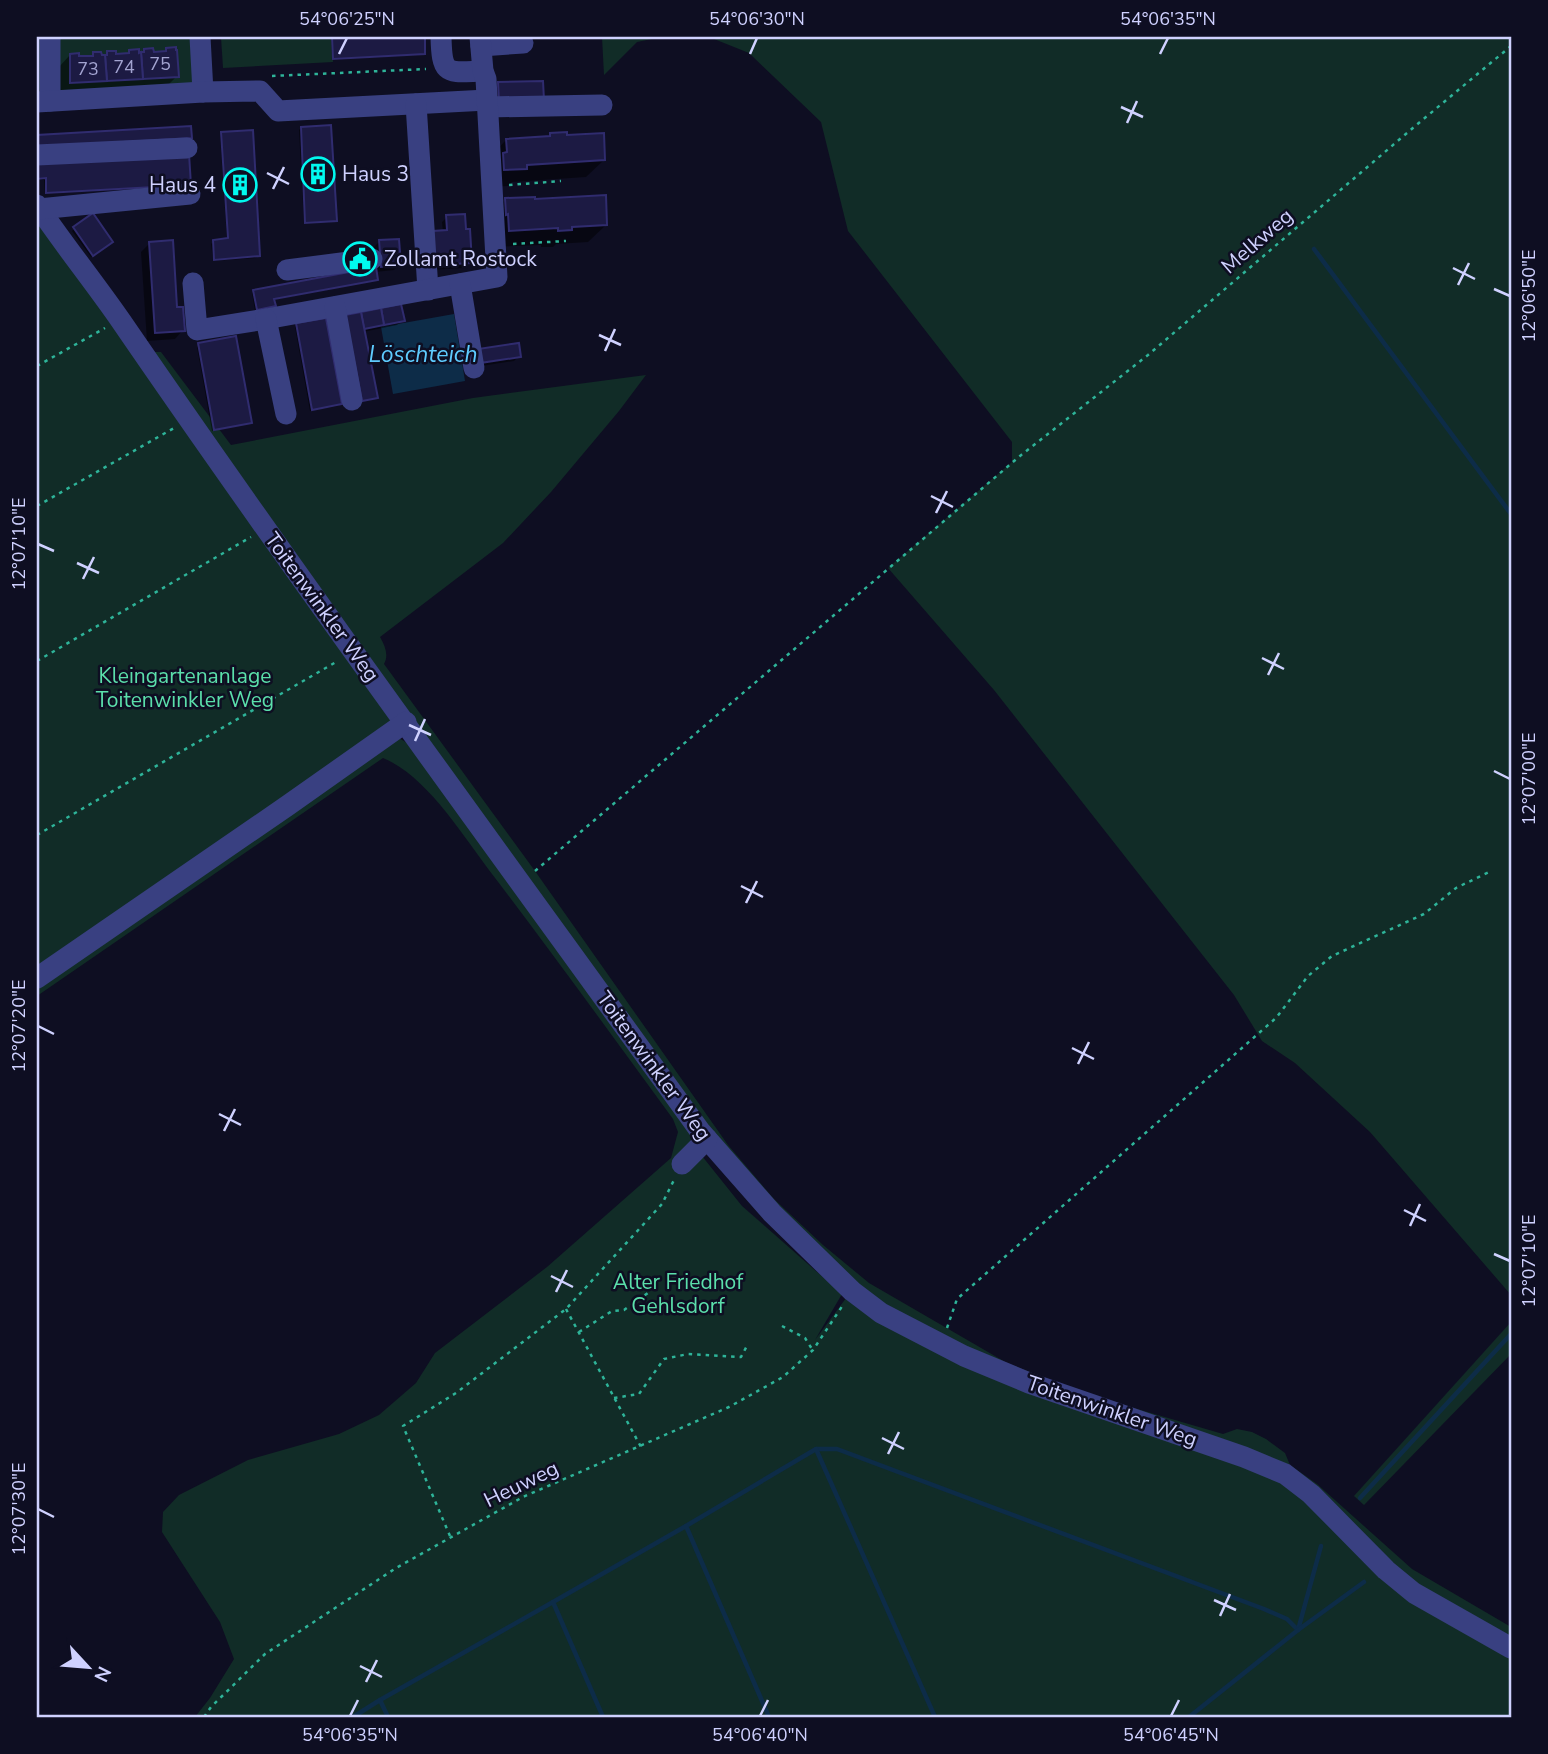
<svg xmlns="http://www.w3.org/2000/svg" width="1548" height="1754" viewBox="0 0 1548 1754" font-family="'Nunito Sans',sans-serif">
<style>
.green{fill:#112c27;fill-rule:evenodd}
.water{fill:#0d2c48}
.shadow{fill:#0007}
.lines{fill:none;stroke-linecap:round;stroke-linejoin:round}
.stream{stroke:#0d2c48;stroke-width:4.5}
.building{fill:#1c1a43;stroke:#302c6f;stroke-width:2}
.path{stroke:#2eb499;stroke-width:2.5;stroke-dasharray:3.5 5;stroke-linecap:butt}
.minor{stroke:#394081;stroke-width:21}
.ticks{fill:none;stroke:#cfd1ff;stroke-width:2.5}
.labels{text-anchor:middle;stroke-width:5;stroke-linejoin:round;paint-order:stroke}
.number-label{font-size:18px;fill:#a2a3d0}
.poi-label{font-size:21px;fill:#cfd1ff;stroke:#0e0e22;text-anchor:start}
.street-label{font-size:21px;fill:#cfd1ff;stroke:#0e0e22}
.park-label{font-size:21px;fill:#5bdfab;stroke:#0e0e22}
.water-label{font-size:23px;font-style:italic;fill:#5ecbfe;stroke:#0e0e22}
.neatline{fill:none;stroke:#cfd1ff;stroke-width:2.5}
.ticks-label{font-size:18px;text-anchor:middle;fill:#cfd1ff}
</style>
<rect width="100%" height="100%" fill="#0e0e22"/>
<g class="green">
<path d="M37,37H192L195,88L37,95Z"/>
<path d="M221,37H332L333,62L223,68Z"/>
<path d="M602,37H662L637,42L604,75Z"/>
<path d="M709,37H1511V1295L1370,1132L1295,1063L1262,1041L1234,995L994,690L888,568L1012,462V442L848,231L821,122L749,53Z"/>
<path d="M37,216L394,725L37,970Z"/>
<path d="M141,352H161L231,445L473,398L646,375L619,411L551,492L503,543L380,637C385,646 389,655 384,664L535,871L728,1145L774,1199L823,1245L869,1283L1007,1363L1065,1386L1120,1404L1223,1434L1237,1429L1252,1432L1266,1439L1285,1453L1290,1465L1317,1484L1412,1569L1511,1627V1717H195L210,1698L234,1659L220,1622L162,1532L163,1512L179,1495L248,1460L339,1434L379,1415L416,1383L435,1353L547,1267L671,1158L678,1132L673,1119C613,1037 553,954 492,874C463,836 427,776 383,758L37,996V987L397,737L409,744ZM700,1132L852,1290L815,1340L842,1294L742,1206L690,1141Z"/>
<path d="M1511,1322V1354L1364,1505L1354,1496Z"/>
</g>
<path class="water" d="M454,314L465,381L393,394L381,327Z"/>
<g class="shadow">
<path d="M331,37H423L424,53L421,55L332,60Z"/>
<path d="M167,49L177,76L166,87L60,94L59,67L70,55L77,58H90L93,54L104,57L107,53L115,56L126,55L130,52L141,54L145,51L152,53H163Z"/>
<path d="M301,128L335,220L333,222L304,224L299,130Z"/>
<path d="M222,134L258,256L256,258L213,261L211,244L213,242L227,240L220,136Z"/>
<path d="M550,135L565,137L604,160L586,177L512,182L508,186L487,187L489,158L506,140L547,138Z"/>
<path d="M37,165L187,186L45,194L44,180H37Z"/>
<path d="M505,200L606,225L588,242L556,244L553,247H541V245L492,247L488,217Z"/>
<path d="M447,217L470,263L464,268L431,270L443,232L442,222Z"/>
<path d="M74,229L109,243L91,257L72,231Z"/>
<path d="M379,242L399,265L394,270L375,272L377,279L374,281L273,300L274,306L272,308L255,311L252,293L254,291L376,268L374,247Z"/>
<path d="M149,244L183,330L175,339L147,341L141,252Z"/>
<path d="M344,319L403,320L397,325L363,332L376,397L374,399L360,402Z"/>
<path d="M297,325L340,404L338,406L310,411L295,327Z"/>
<path d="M199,345L250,422L248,424L212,431L197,347Z"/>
<path d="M474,356H519L514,361L475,367Z"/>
</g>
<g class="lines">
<g class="stream">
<path d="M1314,249L1511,514"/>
<path d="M816,1449H837L1264,1609L1287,1619L1298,1630"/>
<path d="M1360,1498L1511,1334"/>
<path d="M686,1526L816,1449L935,1717"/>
<path d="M553,1602L686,1526L769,1717"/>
<path d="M1298,1630L1321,1546"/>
<path d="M380,1700L553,1602L603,1717"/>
<path d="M353,1717L380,1700L388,1717"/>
<path d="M1189,1717L1298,1630L1364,1582"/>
</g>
</g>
<g class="building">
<path d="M332,37H425V54L333,59Z"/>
<path d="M176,47V50H177L179,77L143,79L141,52H144V49L153,48L154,52L166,51V48Z"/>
<path d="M139,49V53L141,52L143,79L107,81L105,55H107V51H116V54L129,53V50Z"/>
<path d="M93,52H101L102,55H105L107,81L70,83V54L79,53V56H93Z"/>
<path d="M543,81L544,100L499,102L498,82Z"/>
<path d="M331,125L337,221L305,223L301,127Z"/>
<path d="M191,126L192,138L37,147V135Z"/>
<path d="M253,130L260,256L214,260L213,240L228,238L221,132Z"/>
<path d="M567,132V135L604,133L605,160L527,165V169L504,170L503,153L507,152L506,139L550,136V133Z"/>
<path d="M189,154L191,185L46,193V178L37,179V163Z"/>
<path d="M606,195L607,225L572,227V230L558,231V228L509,231L508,214L506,215L505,198L535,197V199Z"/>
<path d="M93,213L113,242L93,256L73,227Z"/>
<path d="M465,214L466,229H470L472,263L435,265L433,231L447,230L446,215Z"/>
<path d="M399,239L401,265L381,267L379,240Z"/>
<path d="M173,240L177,307H183L185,331L155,333L149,242Z"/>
<path d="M376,267L378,280L274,299L276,306L257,310L253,290Z"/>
<path d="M401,304L405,321L384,325L381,308Z"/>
<path d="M381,308L384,325L364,329L361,312Z"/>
<path d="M361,312L378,398L362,401L345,315Z"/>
<path d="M326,318L342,404L312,410L296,323Z"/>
<path d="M236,336L252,423L214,430L198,343Z"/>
<path d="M519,343L521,357L480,363L478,349Z"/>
</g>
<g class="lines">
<g class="path">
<path d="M272,76L426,69"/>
<path d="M509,185L561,181"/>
<path d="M513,244L566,241"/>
<path d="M37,366L105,328"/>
<path d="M37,506L174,428"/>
<path d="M37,661L251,537"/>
<path d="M37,835L336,662"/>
<path d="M535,871L1020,456L1148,355L1414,127L1511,46"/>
<path d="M566,1309L641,1447"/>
<path d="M782,1326L805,1338L812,1349"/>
<path d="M947,1328L957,1299L1276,1018L1308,976L1332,956L1424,914L1456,888L1489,872"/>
<path d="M579,1332L612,1311L624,1310L648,1293"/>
<path d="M614,1398L639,1394L664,1359L688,1354L741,1357L748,1344"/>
<path d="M450,1536L403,1426L456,1393L566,1309L662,1204L674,1180"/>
<path d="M204,1717L211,1707L265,1654L396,1568L523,1497L729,1407L783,1377L813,1350L843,1305"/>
</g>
<g class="minor">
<path d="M200,37L203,92"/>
<path d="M441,37C442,77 447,72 483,71"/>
<path d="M481,46L523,43"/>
<path d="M50,101V37"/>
<path d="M37,102L203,92L260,91L278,111L487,100"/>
<path d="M416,104L428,290"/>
<path d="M488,107L602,105"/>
<path d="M37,155L187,148"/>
<path d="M37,205C64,245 94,282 121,321C309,595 506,862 700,1131L772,1213L852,1291L881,1313L964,1356L1029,1383L1244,1457L1285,1474L1311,1494L1386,1570L1414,1593L1511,1648"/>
<path d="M39,209L190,194"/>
<path d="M287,270L372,259"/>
<path d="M193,283L197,330L266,319L497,277L486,79L483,71L480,37"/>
<path d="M460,284L474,368"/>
<path d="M335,307L352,400"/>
<path d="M266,319L286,414"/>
<path d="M37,978L287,806L406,722"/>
<path d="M682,1164L707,1139"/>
</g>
</g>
<path class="ticks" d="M339,54L347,38M750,54L757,38M1160,54L1168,38M1121,107L1143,117M1127,123L1137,101M267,173L289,184M273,189L284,167M1453,268L1475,279M1458,285L1469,263M1494,289L1510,296M599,335L621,345M605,351L615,329M931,496L953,507M936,513L947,491M38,544L54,551M77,563L99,573M83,579L94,557M1262,658L1284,669M1268,675L1279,653M409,725L431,735M415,741L425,719M1494,771L1510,779M741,886L763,897M746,903L757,881M38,1026L54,1034M1072,1048L1094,1059M1078,1064L1089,1042M219,1114L241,1125M224,1131L235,1109M1404,1210L1426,1221M1410,1226L1420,1204M1494,1254L1510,1261M551,1276L573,1287M556,1292L567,1270M882,1438L904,1449M888,1454L899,1432M38,1509L54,1517M1214,1600L1236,1610M1220,1616L1230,1594M360,1666L382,1677M366,1682L377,1660M350,1716L358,1700M760,1716L768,1700M1171,1716L1179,1700"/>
<defs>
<symbol id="building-ring" viewBox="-11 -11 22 22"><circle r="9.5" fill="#0e0e22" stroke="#01f9ef" stroke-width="1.5"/><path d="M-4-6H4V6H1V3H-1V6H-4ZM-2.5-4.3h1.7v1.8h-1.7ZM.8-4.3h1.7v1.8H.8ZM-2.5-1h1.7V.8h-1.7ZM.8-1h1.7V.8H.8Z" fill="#01f9ef"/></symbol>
<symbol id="civic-ring" viewBox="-11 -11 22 22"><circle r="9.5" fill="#0e0e22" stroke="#01f9ef" stroke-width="1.5"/><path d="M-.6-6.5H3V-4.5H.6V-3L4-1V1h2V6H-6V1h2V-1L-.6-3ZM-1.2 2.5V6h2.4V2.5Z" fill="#01f9ef"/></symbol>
</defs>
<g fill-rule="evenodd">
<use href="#building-ring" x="299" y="155" width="38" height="38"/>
<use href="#building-ring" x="221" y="166" width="38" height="38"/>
<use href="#civic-ring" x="341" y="240" width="38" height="38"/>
</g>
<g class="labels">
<g class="number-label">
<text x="160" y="70">75</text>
<text x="124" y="73">74</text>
<text x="88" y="75">73</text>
</g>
<g class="poi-label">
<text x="342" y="181">Haus 3</text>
<text x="216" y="192" text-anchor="end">Haus 4</text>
<text x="384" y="266">Zollamt Rostock</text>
</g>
<g class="street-label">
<text transform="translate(1257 241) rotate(-41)" y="7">Melkweg</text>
<text transform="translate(322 607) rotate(54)" y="7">Toitenwinkler Weg</text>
<text transform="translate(654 1066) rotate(54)" y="7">Toitenwinkler Weg</text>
<text transform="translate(1112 1411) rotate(19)" y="7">Toitenwinkler Weg</text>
<text transform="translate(521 1484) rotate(-26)" y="7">Heuweg</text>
</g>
<g class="park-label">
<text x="185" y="683">Kleingartenanlage<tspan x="185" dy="24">Toitenwinkler Weg</tspan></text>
<text x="678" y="1289">Alter Friedhof<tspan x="678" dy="24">Gehlsdorf</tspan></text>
</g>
<g class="water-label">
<text x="423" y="362">Löschteich</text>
</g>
</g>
<rect width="1548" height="1754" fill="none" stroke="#0e0e22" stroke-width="77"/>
<g transform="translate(88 1667) rotate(116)" stroke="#0e0e22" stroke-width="5" paint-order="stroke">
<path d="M0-5L12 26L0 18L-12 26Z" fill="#cfd1ff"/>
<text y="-10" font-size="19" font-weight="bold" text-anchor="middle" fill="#cfd1ff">N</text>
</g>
<rect x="38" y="38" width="1472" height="1678" class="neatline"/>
<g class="ticks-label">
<text x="347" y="25">54°06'25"N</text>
<text x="757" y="25">54°06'30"N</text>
<text x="1168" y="25">54°06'35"N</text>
<text transform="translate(1529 296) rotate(-90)" y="6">12°06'50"E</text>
<text transform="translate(19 544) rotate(-90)" y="6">12°07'10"E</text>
<text transform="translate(1529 779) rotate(-90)" y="6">12°07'00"E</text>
<text transform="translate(19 1026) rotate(-90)" y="6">12°07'20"E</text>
<text transform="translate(1529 1261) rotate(-90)" y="6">12°07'10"E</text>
<text transform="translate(19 1509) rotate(-90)" y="6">12°07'30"E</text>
<text x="350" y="1741">54°06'35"N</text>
<text x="760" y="1741">54°06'40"N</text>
<text x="1171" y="1741">54°06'45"N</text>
</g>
</svg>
